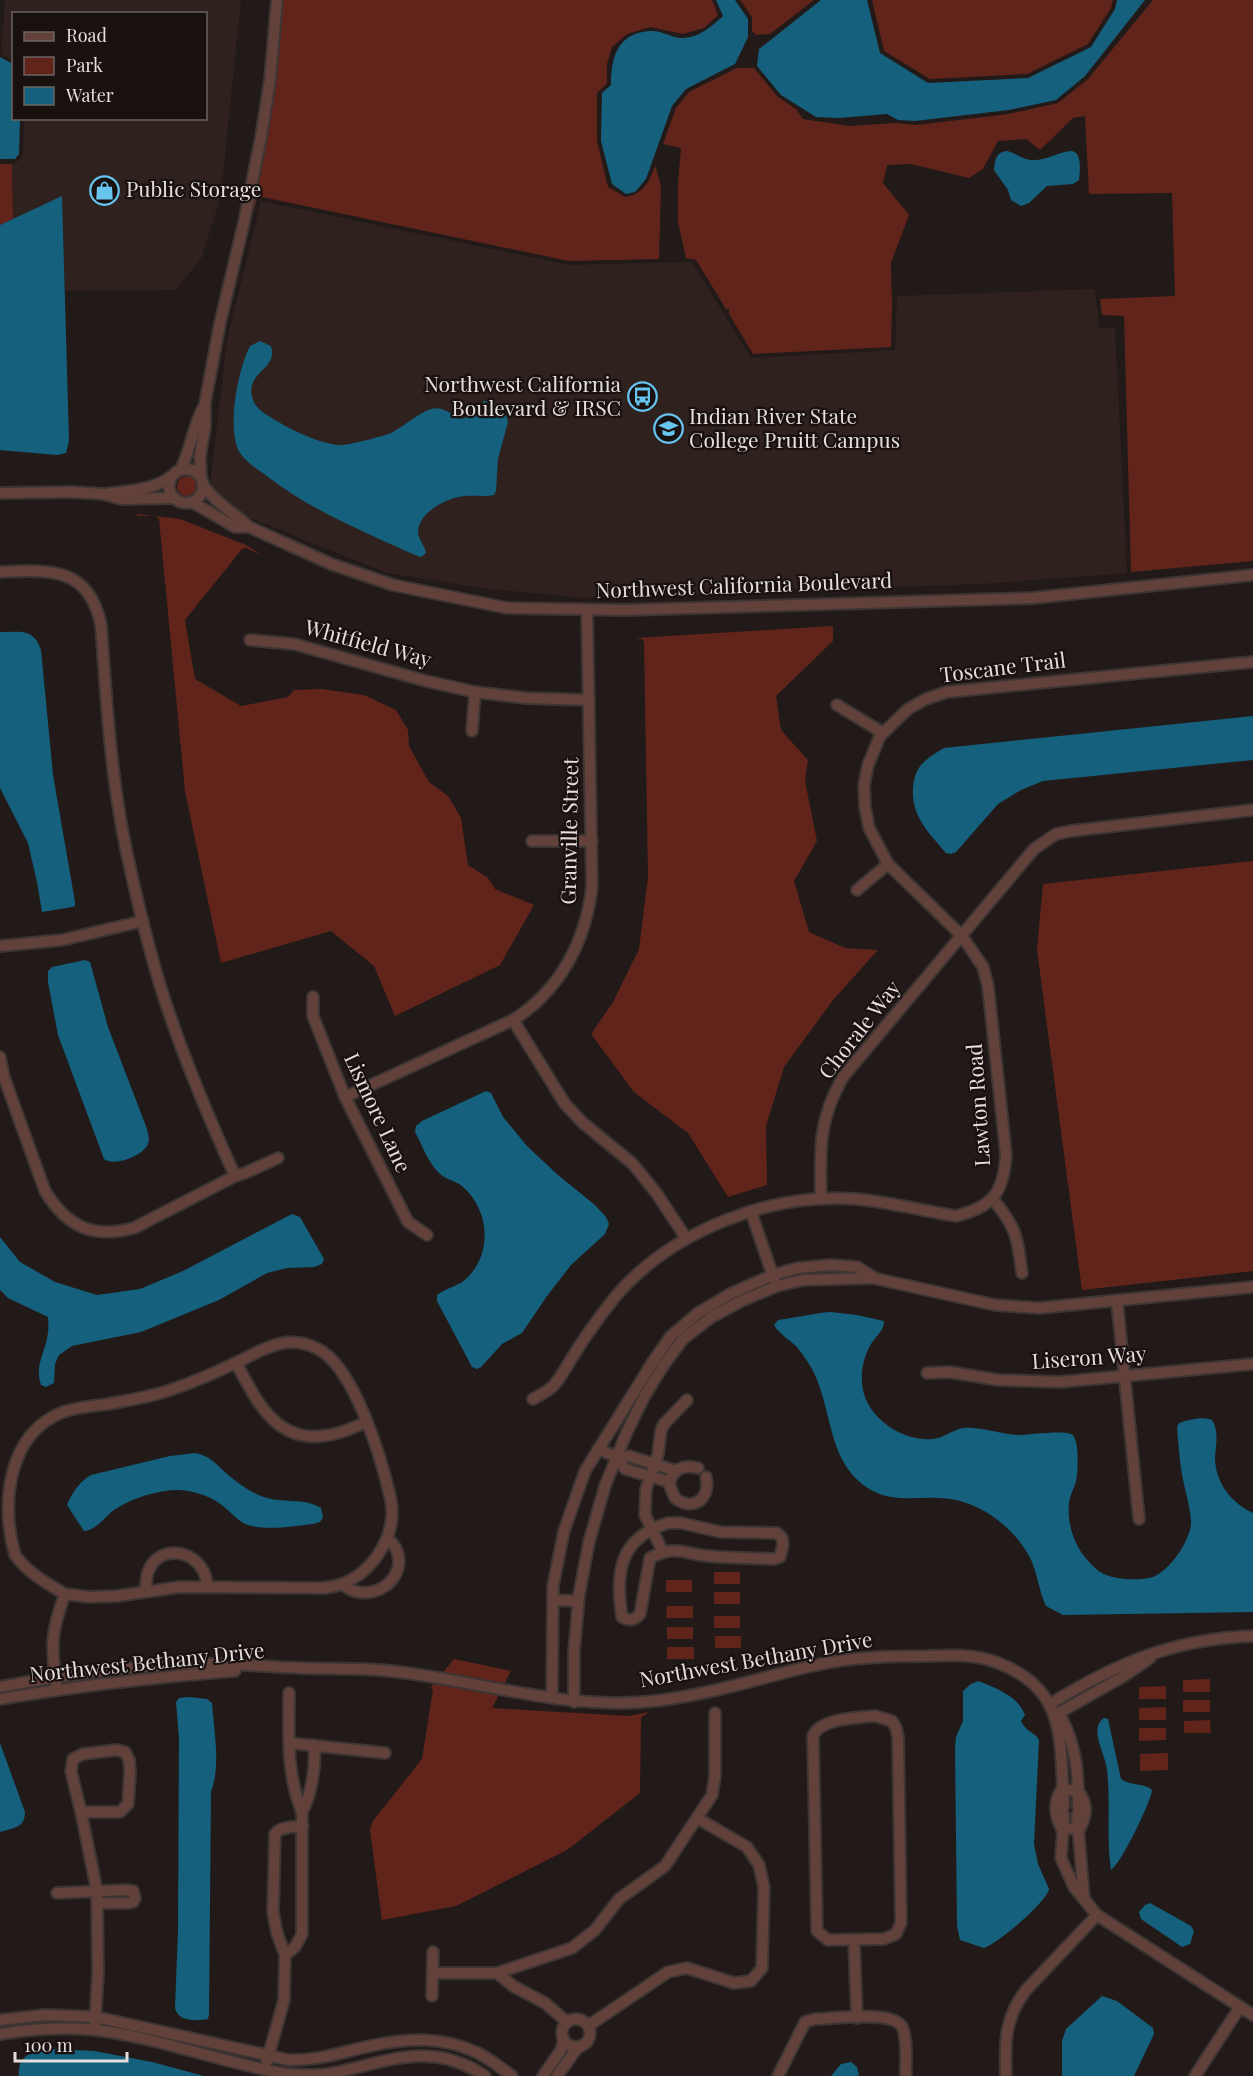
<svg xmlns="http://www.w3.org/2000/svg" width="1253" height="2076" viewBox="0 0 1253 2076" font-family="'Playfair Display',serif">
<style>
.built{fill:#2e211e}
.green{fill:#61241b}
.water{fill:#14607d}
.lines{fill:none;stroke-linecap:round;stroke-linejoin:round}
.minor-casing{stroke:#3d3534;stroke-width:14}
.minor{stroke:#62413b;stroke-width:10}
.labels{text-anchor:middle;stroke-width:4.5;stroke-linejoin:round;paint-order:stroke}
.poi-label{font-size:21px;fill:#e4dedd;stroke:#181110;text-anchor:start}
.street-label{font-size:21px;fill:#e4dedd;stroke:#181110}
</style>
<rect width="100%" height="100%" fill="#221a19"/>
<g class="built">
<path d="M5,0H241L221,195L202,257L176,290L65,291L62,196L13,219L12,164L18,161L23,154L24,119L206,118V14H14L13,60L1,54Z"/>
<path d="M261,201L569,265L692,262L751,358L895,350L897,296L1095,289L1099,328H1115L1127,573L982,584L585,598L488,589L387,573L208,501L227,340Z"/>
</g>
<g class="green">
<path d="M283,0H712L718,15L704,28L683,34L650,27L627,34L612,47L607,64V83L597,93V141L608,187L625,197C643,194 649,183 655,166L656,168L661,187L659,259L569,261L262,197L257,199L253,213L251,212L281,26Z"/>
<path d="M740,0H814L770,34L756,35L752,31V17Z"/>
<path d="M872,0H1113L1111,8L1088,44L1027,74L930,79L884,51Z"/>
<path d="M1153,0H1253V561L1131,572L1124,316L1102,315L1100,299L1175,296L1172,193L1089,194L1085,116L1073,118L1040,150L1026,139L998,141L983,169L969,178L911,164L887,165L883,183L909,215L891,263L892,305L891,347L753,354L729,314V309H726L696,260L686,258L678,222V183L681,148L663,144L676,108L689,92L737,68H754L778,97L796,109L803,119L849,126L895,123L916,125L1009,114L1058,103L1088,79Z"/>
<path d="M0,164H12L13,219L0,225Z"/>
<circle cx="187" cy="486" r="10"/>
<path d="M136,514L180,519L246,545L262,555L246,548L242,549L185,620L195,679L241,706L288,697L294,690L322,689L364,695L396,710L408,730L409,746L429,782L448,796L461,818L468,865L488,878L495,889L534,905L500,965L395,1016L374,966L331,931L221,963L185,791L159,519L155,516H138Z"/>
<path d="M833,626V641L776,696L781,730L808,760L805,781L817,841L794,881L809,932L845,948L878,950L833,1000L784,1067L766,1126L767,1185L728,1197L688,1133L634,1092L591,1034L613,1002L639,949L648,877L644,642L642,639L635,638Z"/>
<path d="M1253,861V1271L1082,1290L1037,950L1043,884Z"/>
<rect x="714" y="1572" width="26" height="12"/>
<rect x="666" y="1580" width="26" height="12"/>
<rect x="714" y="1592" width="26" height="12"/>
<path d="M667,1606H693V1618H666Z"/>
<rect x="714" y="1616" width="26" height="12"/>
<rect x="667" y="1627" width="26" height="12"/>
<rect x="715" y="1636" width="26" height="12"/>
<rect x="667" y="1647" width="27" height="12"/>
<path d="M454,1659L511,1671L492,1708L628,1716L649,1712L641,1718L640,1793L567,1850L456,1906L382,1920L370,1830L373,1821L422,1759L433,1690L431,1687Z"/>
<path d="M1210,1679V1692H1183V1680Z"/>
<path d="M1166,1686V1699H1139V1687Z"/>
<rect x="1183" y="1700" width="27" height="12"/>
<path d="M1166,1707V1720H1139V1708Z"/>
<path d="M1210,1720L1211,1733H1184V1721Z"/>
<path d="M1139,1728H1166V1740L1139,1741Z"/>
<path d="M1168,1753V1770L1140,1771V1754Z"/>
</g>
<g class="water">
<path d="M716,0H735L748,19V37L735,64L686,89L672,106L646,179L635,192L626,194L612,184L601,141L602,93L611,85C611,58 617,33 650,31C661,30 672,38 682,38C699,38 712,26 723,16Z"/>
<path d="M821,0H867L880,53L928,83L1028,78L1091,47L1115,9L1117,0H1145L1085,76L1056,100L1009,110L915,121L898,120L887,114L840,118L816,117L781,95L757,66L759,49Z"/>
<path d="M0,57L13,64L14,118L20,119L19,154L15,159H0Z"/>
<path d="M1007,151C1016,153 1023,160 1033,160C1058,161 1085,129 1079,180L1073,184L1047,186L1029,203L1021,206L1011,200L1008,190L994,170C995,160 996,152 1007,151Z"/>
<path d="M62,196L69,441L66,453L57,455L0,450V225Z"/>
<path d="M260,341L271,346C279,371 241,372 254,402C258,412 273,418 282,424C295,432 327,446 342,445C350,445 383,436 391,433C403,427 420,412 431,409C442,406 451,414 460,419L465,418L484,401C496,402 506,410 508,422L498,459L496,491L494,495C484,497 475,495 465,496C448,497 419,512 418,531C418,540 425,545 426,553L421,557C410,554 399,547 388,543C344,523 302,504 264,474C256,468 246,462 240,453C226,430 238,369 250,346Z"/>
<path d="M0,632C20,632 34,628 41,650L53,775L75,902V906L72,907L42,912L37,882L28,843L0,788Z"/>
<path d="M1253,716V760L1043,781L1021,790L998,804L956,852L951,854L946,853C928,832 911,816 913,787C914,779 916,771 921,765C927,758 936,753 944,748Z"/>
<path d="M85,960L90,962L108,1027L147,1129C148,1134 150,1139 148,1144C143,1156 114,1167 104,1159L58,1035L48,982V971L52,967Z"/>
<path d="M486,1091L491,1093L503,1117L527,1146L558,1175L595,1205L606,1217L609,1224L605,1234L571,1265L547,1296L522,1333L502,1344L481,1367L477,1369L472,1367L437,1301V1295C446,1288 460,1286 468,1277C493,1251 489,1209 462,1186C454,1180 444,1179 438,1172C428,1162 422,1145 415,1132L416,1126L422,1121Z"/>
<path d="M292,1214L300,1217L324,1259L322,1264L314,1267L287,1268L267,1273L219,1300L141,1332L72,1346L59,1355L55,1364L54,1383L46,1387L41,1385C34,1365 46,1352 48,1332C49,1328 48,1322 48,1317L8,1298L0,1290V1237L20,1262L55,1282L97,1295L140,1289L183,1271Z"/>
<path d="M831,1312L857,1315L884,1321C884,1331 876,1336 871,1344C864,1356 861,1369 862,1383C864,1416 901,1442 933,1439C944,1438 952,1430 963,1428C977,1426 1001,1434 1017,1435C1029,1435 1061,1430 1071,1434C1080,1437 1078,1473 1076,1481C1074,1489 1070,1495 1069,1503C1067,1528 1076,1551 1095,1568C1106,1579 1127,1580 1142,1579C1146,1578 1152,1578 1155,1576C1171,1569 1192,1538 1191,1521C1190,1503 1183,1485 1181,1468C1179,1454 1178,1441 1177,1427L1179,1423C1189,1420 1202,1416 1212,1420C1219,1431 1216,1445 1215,1457C1215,1482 1231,1503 1253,1513V1612L1063,1615L1046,1606C1038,1589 1037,1569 1028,1554C1010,1523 974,1498 938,1498C915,1497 892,1502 871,1490C826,1463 834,1411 812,1369C808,1362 802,1353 797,1347C789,1339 779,1334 774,1325L778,1320C796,1318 813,1313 831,1312Z"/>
<path d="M195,1453C210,1456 215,1463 226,1473C236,1482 249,1491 261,1496C280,1504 304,1497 321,1508L323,1517L320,1522L313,1524C293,1526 268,1531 248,1525C236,1521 229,1509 219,1503C208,1495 193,1491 179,1490C157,1490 132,1498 114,1510C104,1517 97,1530 84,1531L67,1505C71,1494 81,1480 91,1475L170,1456Z"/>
<path d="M978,1681C996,1688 1018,1696 1025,1715L1021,1721C1027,1733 1035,1732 1039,1740L1034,1844L1038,1864L1049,1889C1046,1903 998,1943 984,1948L960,1940L957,1926L955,1747L956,1737L963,1721V1691L971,1684Z"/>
<path d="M189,1697L207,1699L212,1703C214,1732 221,1765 211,1792L209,2014L208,2019C196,2021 178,2022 175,2008L178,1930L179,1738L176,1702L179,1698Z"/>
<path d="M1104,1718L1108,1719L1121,1779C1131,1786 1145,1783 1152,1790C1151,1802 1121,1864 1111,1870C1106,1837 1111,1803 1107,1770C1106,1755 1088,1729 1104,1718Z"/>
<path d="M0,1743L25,1812C25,1828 13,1828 0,1832Z"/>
<path d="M1150,1903L1191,1926L1194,1931L1190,1944L1182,1947L1141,1919L1139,1912L1145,1905Z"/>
<path d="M1102,1996L1117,2001L1153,2028L1154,2034L1134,2076H1062V2041L1066,2029Z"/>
<path d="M52,2049L94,2051L152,2062L204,2076H19C17,2053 34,2052 52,2049Z"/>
<path d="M851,2062L857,2067L859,2076H831L841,2064Z"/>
</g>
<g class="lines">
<defs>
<g id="minor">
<circle cx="186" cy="486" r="17"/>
<path d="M181,469C191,449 193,426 204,406"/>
<path d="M201,476L200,456L205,427V403L220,323L244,222L261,137L270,80L277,0"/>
<path d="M204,486C216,504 234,512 249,527L331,564L393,585L507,608L625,610L1033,598L1253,575"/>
<path d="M0,493L73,492L103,494L121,499L175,498"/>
<path d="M106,494C130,490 152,491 172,476"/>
<path d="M192,502L235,527H249"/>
<path d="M0,572C49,570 89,566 101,625C106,695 110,765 123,834C133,884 145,935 160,985C180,1050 207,1114 235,1176L134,1228C93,1239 67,1227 45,1191L4,1077L0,1057"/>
<path d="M250,640L294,644L426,681L475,692L526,698L589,700"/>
<path d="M837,705L883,733"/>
<path d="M472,731L475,692"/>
<path d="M532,841H592"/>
<path d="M857,890L888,864"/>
<path d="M0,946L62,940L143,921"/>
<path d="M313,997V1016L345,1097L408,1222L427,1235"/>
<path d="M513,1020L565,1104L583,1123L633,1164L657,1194L686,1238"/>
<path d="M345,1097L513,1020C561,990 586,940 592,886L587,610"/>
<path d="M235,1176L245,1173L278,1158"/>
<path d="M821,1198C820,1150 818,1120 843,1077L1034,849L1056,834L1071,831L1253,810"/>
<path d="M993,1199C1017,1229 1017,1236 1022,1273"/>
<path d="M751,1212L774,1279"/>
<path d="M1117,1301L1139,1519"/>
<path d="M236,1363C255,1397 274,1442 322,1436C338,1435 352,1428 367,1422"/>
<path d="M927,1373L949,1372L999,1380L1060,1382L1253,1364"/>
<path d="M533,1399C539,1395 547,1392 552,1387C561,1379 568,1363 575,1353C587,1333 601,1315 615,1297C671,1231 771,1192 856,1199C890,1202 923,1211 956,1216C993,1207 1004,1192 1006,1154L988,986L983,967L962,936L888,864L869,828L865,807L864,785L868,765L880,736L908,709L926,699L947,692L1253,662"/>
<path d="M598,1449L617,1457L629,1456L676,1471"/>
<path d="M617,1457L625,1469L670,1482"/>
<path d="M698,1468C683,1464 673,1469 669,1484L675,1498C693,1512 711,1499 706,1477"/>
<path d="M668,1523H681L721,1532L777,1533L782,1538L783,1545L780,1557L774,1559C752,1558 730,1558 709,1556C682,1554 677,1544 650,1558L640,1614C634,1621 630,1621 622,1617C615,1573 619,1538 668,1523Z"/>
<path d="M663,1552L645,1515L646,1489L658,1454L661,1430L664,1424L687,1400"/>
<path d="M342,1584C345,1586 350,1590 354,1591C387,1601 416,1562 387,1538"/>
<path d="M146,1592C146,1585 146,1578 148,1572C160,1539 207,1552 207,1587"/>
<path d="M553,1600L578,1601"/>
<path d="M0,1687C62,1675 125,1667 188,1664C226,1662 264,1667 301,1668C330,1669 361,1668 390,1671C478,1680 565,1711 654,1701C710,1695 762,1677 816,1665C853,1657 890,1656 928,1656C952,1655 976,1654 998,1663C1069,1690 1059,1743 1064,1806"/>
<path d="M57,1690C51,1647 50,1634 65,1594C46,1583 28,1573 15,1555C0,1504 8,1433 63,1412C78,1407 93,1406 108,1404C129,1400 150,1397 170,1390C192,1383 212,1374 233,1364C262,1351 284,1332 318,1349C354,1367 381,1457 390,1496C399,1532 375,1571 342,1584C336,1586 330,1587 324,1588L180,1587L117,1596L90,1597L65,1594"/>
<path d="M289,1693C289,1736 286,1772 302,1812"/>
<path d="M552,1697L553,1586L564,1531L585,1471L654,1360L671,1336L698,1313L730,1294L773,1275L798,1268L830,1265L857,1267L873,1277"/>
<path d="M0,1699C78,1686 156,1677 235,1671"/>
<path d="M574,1702V1652L579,1595L589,1542L605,1486L626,1434L644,1397L663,1366L683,1339L710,1318L741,1301L777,1286L803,1280L873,1278L995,1305L1039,1308L1253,1287"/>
<path d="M1050,1704C1117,1663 1173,1639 1253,1636"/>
<path d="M1055,1715L1124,1676L1150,1658"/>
<path d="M1055,1715L1061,1717C1076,1746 1079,1774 1078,1807"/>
<path d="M875,1716L892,1721L896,1728L898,1737L901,1923L896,1934L884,1939L828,1940L817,1931L813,1736C820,1718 857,1718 875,1716Z"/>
<path d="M289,1743L385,1753"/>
<path d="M116,1750L125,1752L129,1760L130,1772L128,1804L120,1812H81L71,1771L73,1759L83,1754Z"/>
<path d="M1062,1789L1078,1791C1088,1804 1087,1814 1080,1828L1062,1829C1055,1816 1052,1803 1062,1789Z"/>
<path d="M81,1812L97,1891L98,1973L95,2024"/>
<path d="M1064,1815L1061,1858L1074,1887L1097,1915L1253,2015"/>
<path d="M1077,1815L1084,1898"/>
<path d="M57,1893L126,1890L133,1891L135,1898L133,1902L129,1903H97"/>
<path d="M854,1941L857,2018"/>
<path d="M285,1955L277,1933L273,1912L275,1834C281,1826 293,1827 303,1826"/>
<path d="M433,1973H497L572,1948L595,1930L619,1899L665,1866L712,1795L715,1776V1713"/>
<path d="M497,1973L513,1986L545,2003L567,2022"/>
<path d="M432,1996L433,1952"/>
<circle cx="576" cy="2033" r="14"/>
<path d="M0,2020L45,2015L96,2017L289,2060C318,2061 342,2052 370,2046C408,2038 442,2036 478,2053C490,2059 501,2068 512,2076"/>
<path d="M588,2026L668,1972L687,1968L734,1983L751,1981L762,1968L764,1887L759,1865L747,1847L697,1818"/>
<path d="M0,2034C32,2029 64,2027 96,2030C160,2038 223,2063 287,2074C304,2075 321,2076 338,2072C393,2060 433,2041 485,2076"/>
<path d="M267,2061L284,2000L285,1955L295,1947L302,1934V1812C312,1793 316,1765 314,1745"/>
<path d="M543,2076L561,2050L564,2040"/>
<path d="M557,2076L578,2047"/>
<path d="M778,2076L805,2022L815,2019C833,2019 897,2009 903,2029C908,2043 905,2062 906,2076"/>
<path d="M1006,2076C1005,2042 1004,2019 1026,1990L1097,1915"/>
<path d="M1195,2076L1240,2007"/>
</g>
</defs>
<use href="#minor" class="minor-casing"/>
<use href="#minor" class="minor"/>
</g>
<defs>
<symbol id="shop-ring" viewBox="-11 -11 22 22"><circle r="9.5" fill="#181110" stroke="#66c4ef" stroke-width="1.5"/><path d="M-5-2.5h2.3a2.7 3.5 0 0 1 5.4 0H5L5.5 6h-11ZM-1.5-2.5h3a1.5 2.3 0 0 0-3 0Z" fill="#66c4ef"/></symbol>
<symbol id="bus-ring" viewBox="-11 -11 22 22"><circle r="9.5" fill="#181110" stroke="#66c4ef" stroke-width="1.5"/><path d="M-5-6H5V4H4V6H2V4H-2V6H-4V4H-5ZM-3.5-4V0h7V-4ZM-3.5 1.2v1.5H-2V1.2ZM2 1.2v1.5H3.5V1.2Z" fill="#66c4ef"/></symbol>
<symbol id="university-ring" viewBox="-11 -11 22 22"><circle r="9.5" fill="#181110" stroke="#66c4ef" stroke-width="1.5"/><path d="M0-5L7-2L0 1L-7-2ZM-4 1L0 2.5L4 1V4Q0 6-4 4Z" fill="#66c4ef"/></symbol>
</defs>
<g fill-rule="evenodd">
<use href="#shop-ring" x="88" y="174" width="33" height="33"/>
<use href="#bus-ring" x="626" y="380" width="33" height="33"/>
<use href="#university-ring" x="652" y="412" width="33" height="33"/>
</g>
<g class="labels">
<g class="poi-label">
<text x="126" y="197">Public Storage</text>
<text x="621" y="392" text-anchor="end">Northwest California<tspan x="621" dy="24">Boulevard &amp; IRSC</tspan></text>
<text x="689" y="424">Indian River State<tspan x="689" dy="24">College Pruitt Campus</tspan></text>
</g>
<g class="street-label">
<text transform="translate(744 586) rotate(-2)" y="7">Northwest California Boulevard</text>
<text transform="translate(368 644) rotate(15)" y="7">Whitfield Way</text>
<text transform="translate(1003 668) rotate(-7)" y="7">Toscane Trail</text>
<text transform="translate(570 831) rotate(-89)" y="7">Granville Street</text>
<text transform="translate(860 1030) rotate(-52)" y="7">Chorale Way</text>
<text transform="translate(979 1105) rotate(-94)" y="7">Lawton Road</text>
<text transform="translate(377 1113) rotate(65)" y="7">Lismore Lane</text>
<text transform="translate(1089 1358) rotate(-4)" y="7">Liseron Way</text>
<text transform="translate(756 1660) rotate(-10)" y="7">Northwest Bethany Drive</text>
<text transform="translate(147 1663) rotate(-6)" y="7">Northwest Bethany Drive</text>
</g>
</g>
<rect x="12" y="12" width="195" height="108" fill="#181110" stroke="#6a6362" stroke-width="1.5"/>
<rect x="24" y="32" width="30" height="9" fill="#62413b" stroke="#6a6362" stroke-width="1.5"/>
<text x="66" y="42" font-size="18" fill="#e4dedd">Road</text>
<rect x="24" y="57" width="30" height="18" fill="#61241b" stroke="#6a6362" stroke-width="1.5"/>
<text x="66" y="72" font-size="18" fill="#e4dedd">Park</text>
<rect x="24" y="87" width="30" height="18" fill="#14607d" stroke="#6a6362" stroke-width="1.5"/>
<text x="66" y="102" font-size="18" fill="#e4dedd">Water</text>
<path d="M15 2052v9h112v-9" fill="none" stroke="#e4dedd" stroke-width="3"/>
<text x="24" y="2052" font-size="18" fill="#e4dedd" stroke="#181110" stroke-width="4.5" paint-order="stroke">100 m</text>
</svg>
